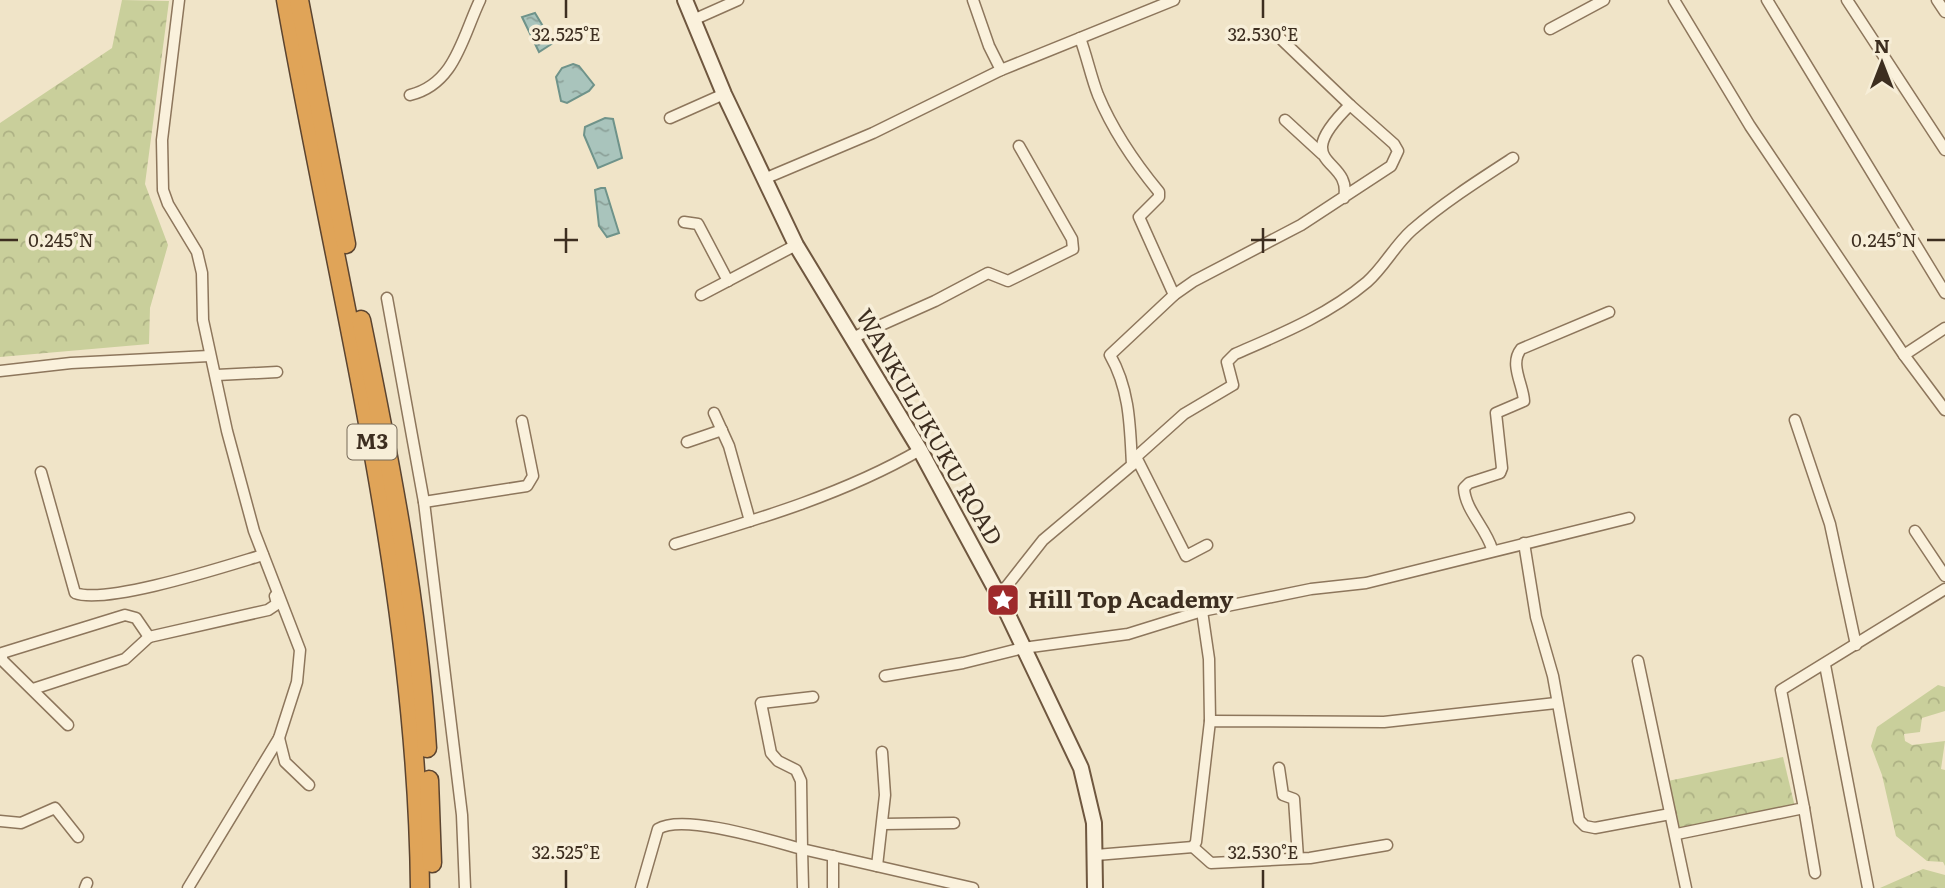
<svg xmlns="http://www.w3.org/2000/svg" width="1945" height="888" viewBox="0 0 1945 888" font-family="Literata,serif">
<style>
.forest{fill:url(#forest-crowns)}
.water{fill:url(#water-ripples);stroke:#6f938a;stroke-width:2}
.lines{fill:none;stroke-linecap:round;stroke-linejoin:round}
.street-casing{stroke:#8d765c;stroke-width:13}
.secondary-casing{stroke:#6f573f;stroke-width:18}
.highway-casing{stroke:#5b4430;stroke-width:21}
.street{stroke:#faf1dc;stroke-width:10}
.secondary{stroke:#faf1dc;stroke-width:14}
.highway{stroke:#e0a458;stroke-width:18}
.ticks{fill:none;stroke:#3d2e20;stroke-width:2.5}
.labels{text-anchor:middle;stroke-width:7;stroke-linejoin:round;paint-order:stroke}
.shield{fill:#f7eed8;stroke:#756857;stroke-width:2}
.shield-label{font-size:21px;font-weight:bold;fill:#3d2e20}
.street-label{font-size:23px;fill:#3d2e20;stroke:#f7eed8}
.poi-label{font-size:23px;font-weight:bold;fill:#3d2e20;stroke:#f7eed8;text-anchor:start}
.ticks-label{font-size:18px;text-anchor:middle;fill:#3d2e20;stroke:#f7eed8;stroke-width:7;stroke-linejoin:round;paint-order:stroke}
</style>
<defs>
<pattern id="forest-crowns" width="20" height="18" patternUnits="userSpaceOnUse" patternTransform="scale(1.75)"><rect width="20" height="18" fill="#c9cf9b"/><path d="M2 6a3 3 0 1 1 6 0M12 15a3 3 0 1 1 6 0" fill="none" stroke="#aeb285"/></pattern>
<pattern id="water-ripples" width="26" height="14" patternUnits="userSpaceOnUse" patternTransform="scale(1.75)"><rect width="26" height="14" fill="#a9c4bc"/><path d="M2 4q2-2 4 0t4 0M15 11q2-2 4 0t4 0" fill="none" stroke="#8ba098"/></pattern>
</defs>
<rect width="100%" height="100%" fill="#f0e4c8"/>
<g class="forest">
<path d="M122,0L169,1L145,184L168,245L150,308L149,344L0,357V123L112,48Z"/>
<path d="M1938,685L1945,687V711L1922,718L1920,732L1904,734L1905,741L1912,745L1945,741L1941,769L1945,770V866L1943,862L1927,861L1896,836L1882,775L1871,746L1877,727Z"/>
<path d="M1783,757L1795,807L1679,829L1668,781Z"/>
<path d="M1923,869L1945,875V888H1880Z"/>
</g>
<g class="water">
<path d="M535,13L553,43L539,52L522,17Z"/>
<path d="M573,64L579,66L594,85L589,91L567,103L561,101L556,77L562,68Z"/>
<path d="M605,118L613,119L622,158L598,168L584,135L585,127Z"/>
<path d="M601,188H605L619,233L607,237L599,226L595,190Z"/>
</g>
<g class="lines">
<defs>
<g id="street">
<path d="M179,0L162,140L163,190L168,204L197,252L202,273L203,320L227,431L254,531L300,650L297,682L279,738L188,888"/>
<path d="M973,0L989,46L1001,70L1174,0"/>
<path d="M1674,0L1750,126L1904,355L1945,410"/>
<path d="M1767,0L1945,293"/>
<path d="M1847,0L1945,150"/>
<path d="M1937,0L1945,12"/>
<path d="M693,20L738,0"/>
<path d="M1550,29L1604,0"/>
<path d="M1080,38C1087,57 1091,77 1098,95C1113,131 1135,163 1159,192V197L1139,217L1174,295"/>
<path d="M1282,40L1350,105"/>
<path d="M410,95C455,84 462,38 480,0"/>
<path d="M670,118L724,94"/>
<path d="M1285,120L1322,154"/>
<path d="M764,179L873,133L1001,70"/>
<path d="M684,222L698,224L728,281"/>
<path d="M701,295L796,245"/>
<path d="M387,298L424,502L462,815L465,888"/>
<path d="M852,338L935,301L988,273L1008,281L1073,249L1072,239L1019,146"/>
<path d="M1904,355L1945,328"/>
<path d="M0,371L71,363L209,356"/>
<path d="M217,375L277,372"/>
<path d="M714,413L729,446L750,521"/>
<path d="M1795,420L1830,524L1856,645"/>
<path d="M687,442L722,430"/>
<path d="M1136,457L1186,556L1207,545"/>
<path d="M1132,465L1136,457L1184,414L1233,385L1227,362L1235,354C1281,334 1328,315 1367,282C1384,267 1395,245 1412,230C1443,203 1479,180 1513,158"/>
<path d="M41,472L75,593C107,605 226,566 263,555"/>
<path d="M424,502L527,486L533,476L522,421"/>
<path d="M1915,531L1945,576"/>
<path d="M1524,543L1536,617L1553,676L1579,820L1585,826L1595,828L1670,814"/>
<path d="M675,544C759,519 844,494 920,450"/>
<path d="M1492,549C1486,528 1465,510 1464,488L1469,483L1500,473L1502,468L1496,413L1524,401C1523,384 1509,364 1521,349L1609,312"/>
<path d="M999,596L1043,540L1132,465C1130,427 1130,390 1110,355L1174,295L1194,281L1301,225L1391,166L1398,151L1394,144L1350,105C1286,168 1353,156 1344,198"/>
<path d="M1202,611L1209,659L1210,721"/>
<path d="M1638,661L1686,888"/>
<path d="M1825,665L1868,888"/>
<path d="M885,676L963,663L1023,648L1128,634L1202,611L1311,589L1366,583L1629,518"/>
<path d="M33,689L125,659L149,637"/>
<path d="M813,697L761,703L771,753L778,761L796,770L801,781L802,849L973,888"/>
<path d="M68,725L2,660V653L125,615L136,618L149,637L268,610L277,604L275,596"/>
<path d="M279,738L285,762L309,785"/>
<path d="M1279,768L1283,795L1294,799L1298,858"/>
<path d="M1804,808L1815,873"/>
<path d="M0,821L21,823L55,808L78,837"/>
<path d="M883,824L954,823"/>
<path d="M1677,834L1804,808L1781,690L1945,589"/>
<path d="M1193,847L1196,842L1210,721L1384,722L1556,703"/>
<path d="M1193,847L1211,863L1310,858L1387,845"/>
<path d="M1096,855L1193,847"/>
<path d="M877,866L885,795L882,752"/>
<path d="M85,888L87,883"/>
<path d="M641,888L658,829C683,813 772,841 802,849L803,888"/>
<path d="M833,888V856"/>
</g>
<path id="secondary" d="M685,0L724,94L796,245L920,450L999,596L1081,768L1094,823L1095,888"/>
<g id="highway">
<path d="M286,0C338,295 417,587 420,888"/>
<path d="M299,0L346,244"/>
<path d="M361,320C390,461 418,604 427,748"/>
<path d="M429,780L432,863"/>
</g>
</defs>
<use href="#street" class="street-casing"/>
<use href="#secondary" class="secondary-casing"/>
<use href="#highway" class="highway-casing"/>
<use href="#street" class="street"/>
<use href="#secondary" class="secondary"/>
<use href="#highway" class="highway"/>
</g>
<path class="ticks" d="M566,0V18M1263,0V18M566,228V253M1263,228V253M0,240H18M554,240H578M1251,240H1276M1927,240H1945M566,870V888M1263,870V888"/>
<defs>
<symbol id="sight-square" viewBox="-11 -11 22 22"><rect x="-9" y="-9" width="18" height="18" rx="4" fill="#9e2a2b" stroke="#f7eed8"/><path d="M0-6L1.8-2.2L6-1.7L2.9 1.2L3.7 5.4L0 3.3L-3.7 5.4L-2.9 1.2L-6-1.7L-1.8-2.2Z" fill="#fff"/></symbol>
</defs>
<g fill-rule="evenodd">
<use href="#sight-square" x="984" y="581" width="38" height="38"/>
</g>
<g class="labels">
<rect class="shield" x="347.5" y="424.5" width="49" height="35" rx="5"/>
<g class="shield-label">
<text x="372" y="449">M3</text>
</g>
<g class="street-label">
<text transform="translate(929 427) rotate(60)" y="8">WANKULUKUKU ROAD</text>
</g>
<g class="poi-label">
<text x="1028" y="608">Hill Top Academy</text>
</g>
</g>
<g class="ticks-label">
<text x="566" y="41">32.525°E</text>
<text x="1263" y="41">32.530°E</text>
<text x="61" y="247">0.245°N</text>
<text x="1884" y="247">0.245°N</text>
<text x="566" y="859">32.525°E</text>
<text x="1263" y="859">32.530°E</text>
</g>
<g transform="translate(1882 63)" stroke="#f7eed8" stroke-width="5" paint-order="stroke">
<path d="M0-5L12 26L0 18L-12 26Z" fill="#3d2e20"/>
<text y="-10" font-size="19" font-weight="bold" text-anchor="middle" fill="#3d2e20">N</text>
</g>
</svg>
